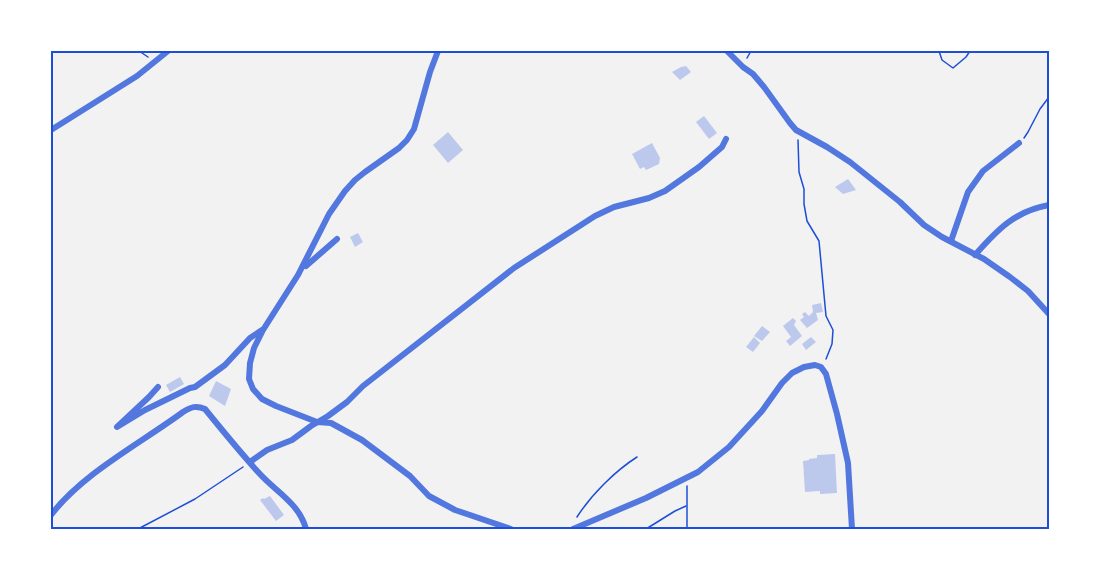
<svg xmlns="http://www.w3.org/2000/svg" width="1100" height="580" viewBox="0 0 1100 580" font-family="Rubik,sans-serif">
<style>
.building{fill:#bdc9ec}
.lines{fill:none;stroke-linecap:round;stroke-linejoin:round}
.path{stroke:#1d4ed8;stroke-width:1.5}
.minor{stroke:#5277de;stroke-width:6}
.neatline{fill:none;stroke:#1d4ed8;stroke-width:2}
</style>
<rect width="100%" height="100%" fill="#f2f2f2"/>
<g class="building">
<path d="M686,66L691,72L680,80L672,72L681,67Z"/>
<path d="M704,116L717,133L709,139L696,122Z"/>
<path d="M448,132L463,150L448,163L433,145Z"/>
<path d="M652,143L660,158L659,164L646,170L644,167L640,169L632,154Z"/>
<path d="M848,179L856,190L843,194L835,187Z"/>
<path d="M358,233L363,242L355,247L350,237Z"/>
<path d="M821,303L823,312L816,313L818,320L807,328L800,320L804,317L802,314L805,312L809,316L813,312L812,305Z"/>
<path d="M793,318L796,321L794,325L802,336L790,346L786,341L791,337L783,326Z"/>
<path d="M762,326L770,332L762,341L754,336Z"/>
<path d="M754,337L760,343L753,352L746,347Z"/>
<path d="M811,337L816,342L806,350L802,344Z"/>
<path d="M180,377L184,384L170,392L166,385Z"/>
<path d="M216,381L231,389L225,406L209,396Z"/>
<path d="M835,454L837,493L820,494V491L805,492L803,461L809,460V459L817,458V455Z"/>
<path d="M270,496L284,515L276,521L260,500L263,498L264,499Z"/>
</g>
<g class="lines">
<g class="path">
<path d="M139,51L148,57"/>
<path d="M939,51L942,60L953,68L966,57L970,51"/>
<path d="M747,58L751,51"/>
<path d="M1024,138L1028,132L1040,109L1049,97"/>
<path d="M798,140L799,172L804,189V204L807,221L819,241L826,316L833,330L832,344L826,359"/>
<path d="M577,517C591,495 615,471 637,457"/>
<path d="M138,529L195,499L243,467"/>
<path d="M646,529L675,511L686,506"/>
<path d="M687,529V486"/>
</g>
<g class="minor">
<path d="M438,51L430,72L414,129L407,140L399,148L365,172L355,180L345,191L329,214L298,275L263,330L254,348L250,363L249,379L253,389L262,399L276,406L317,422L331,423L362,440L410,476L429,496L455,510L511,529"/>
<path d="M727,51L743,67L753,74L764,87L790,123L796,130L827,147L850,162L900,202L924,225L942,237L984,259L1010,277L1028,291L1049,314"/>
<path d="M51,130L137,76L168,51"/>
<path d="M951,241L968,192L983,171L1019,143"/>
<path d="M975,255C997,230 1015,211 1049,205"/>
<path d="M306,266L337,239"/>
<path d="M158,387L149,397L117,427L145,410L190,388L195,387L225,365L250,338L262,330"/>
<path d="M250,462L267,450L292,440L311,426L328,416L347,402L363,386L514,268L595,216L614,207L649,198L665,191L699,167L722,147L726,139"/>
<path d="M51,515C83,473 141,443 183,412C191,407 196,405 205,409C222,430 240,452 259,473C276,492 299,503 306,529"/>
<path d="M573,529L646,498L698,472L729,447L762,411L782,383L792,373L804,367L815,365L821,367L826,374L837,414L848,463L852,529"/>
</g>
</g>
<rect width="1100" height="580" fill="none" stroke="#ffffff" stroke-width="105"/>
<rect x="52" y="52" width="996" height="476" class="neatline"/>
</svg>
